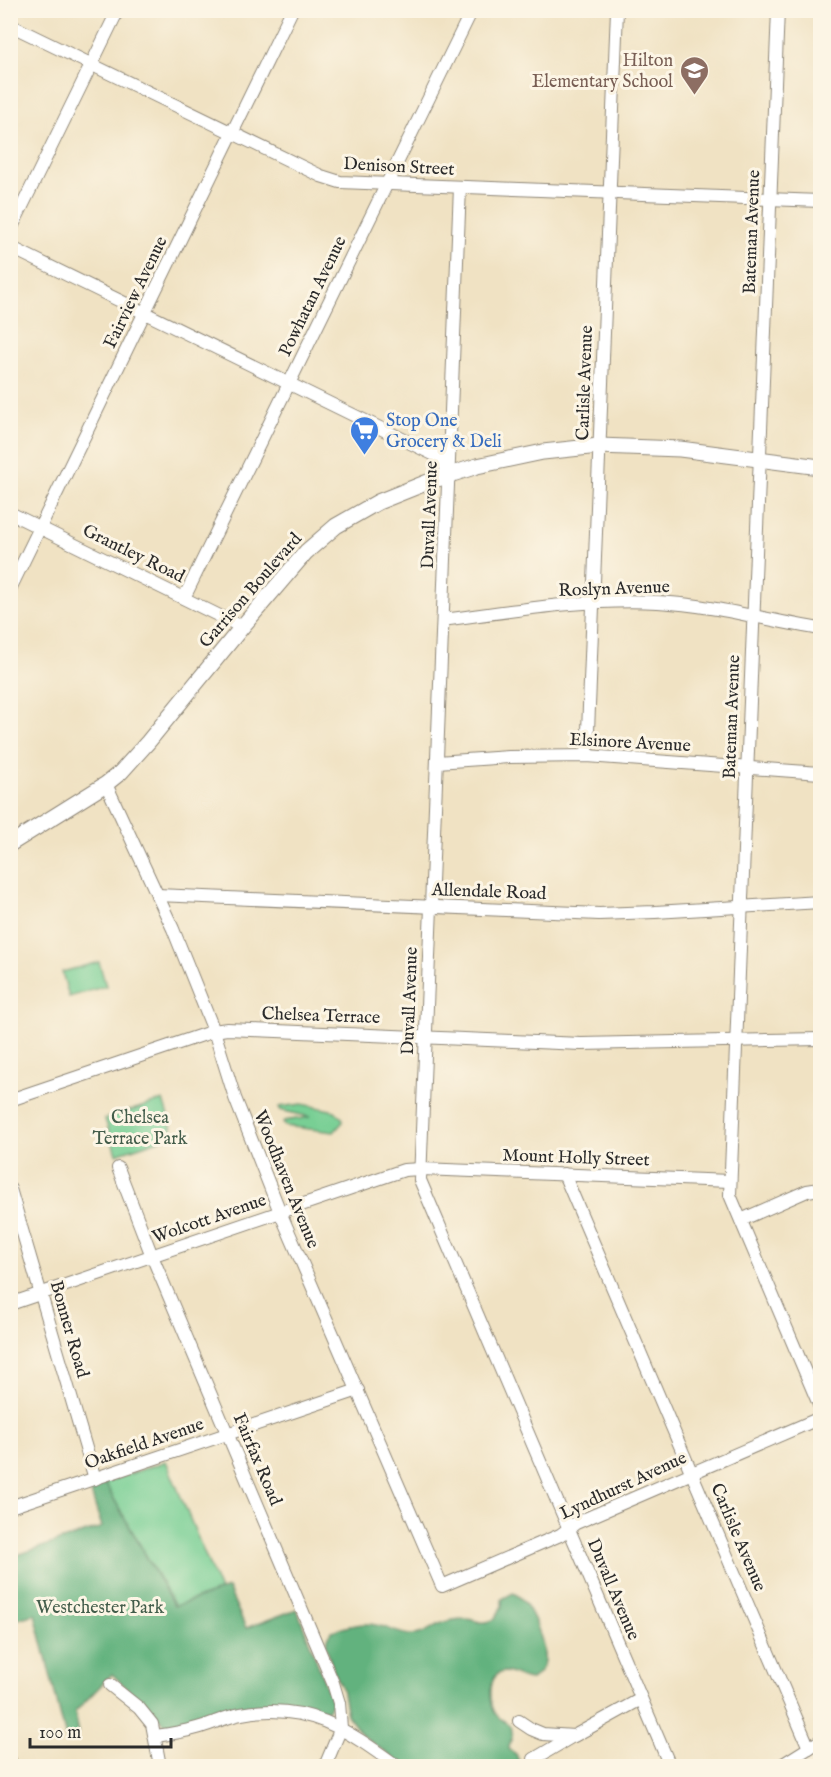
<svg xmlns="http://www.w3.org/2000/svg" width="831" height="1777" viewBox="0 0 831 1777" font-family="'IM FELL English',serif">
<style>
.green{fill:#78cf94;stroke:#527d60;stroke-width:1.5}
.forest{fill:#62b27e;stroke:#466e54;stroke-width:1.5}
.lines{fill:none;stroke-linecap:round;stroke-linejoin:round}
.minor-casing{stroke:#8e8677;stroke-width:14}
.major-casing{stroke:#8e8677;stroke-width:17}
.minor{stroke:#fff;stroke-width:12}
.major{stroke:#fff;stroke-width:15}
.labels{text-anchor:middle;stroke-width:6;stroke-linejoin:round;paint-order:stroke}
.education-label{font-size:18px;fill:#785e54;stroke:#fcf5e5;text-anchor:end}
.street-label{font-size:18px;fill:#2b2b2b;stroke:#fcf5e5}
.shop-label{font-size:18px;fill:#366cbe;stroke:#fcf5e5;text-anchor:start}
.park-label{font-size:18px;fill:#425c4a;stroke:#fcf5e5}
</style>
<rect width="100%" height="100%" fill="#fcf5e5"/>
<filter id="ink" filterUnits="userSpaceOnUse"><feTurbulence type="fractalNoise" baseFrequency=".0167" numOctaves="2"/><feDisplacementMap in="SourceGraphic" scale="12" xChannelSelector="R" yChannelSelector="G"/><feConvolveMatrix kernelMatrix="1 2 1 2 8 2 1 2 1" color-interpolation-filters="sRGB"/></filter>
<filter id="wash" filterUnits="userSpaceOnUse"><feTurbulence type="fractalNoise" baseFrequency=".008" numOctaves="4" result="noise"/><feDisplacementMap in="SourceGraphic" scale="24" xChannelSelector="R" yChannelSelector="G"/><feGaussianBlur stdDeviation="1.35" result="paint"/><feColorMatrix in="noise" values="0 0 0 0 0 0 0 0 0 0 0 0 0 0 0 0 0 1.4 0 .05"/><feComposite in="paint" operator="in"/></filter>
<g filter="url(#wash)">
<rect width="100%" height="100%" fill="#f0e2c3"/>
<g class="green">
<path d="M99,962L106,986L69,997L62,972Z"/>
<path d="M163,1100L174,1135L116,1154L105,1119Z"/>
<path d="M302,1104L335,1111L343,1119L342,1123L334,1132L285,1126L283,1123L284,1121L310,1117L280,1110L279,1107Z"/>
<path d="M166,1461L220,1591L175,1606L105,1483Z"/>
</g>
<g class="forest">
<path d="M105,1483L174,1606L228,1588L246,1628L297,1609L332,1702L328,1709L319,1713L277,1704L238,1708L180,1726L166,1725L112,1674L75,1712L79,1733L66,1738L35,1614L11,1621V1557L102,1527L90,1490Z"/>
<path d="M513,1593C530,1600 546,1643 544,1661C543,1669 538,1676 531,1680C522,1680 513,1672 504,1672C487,1673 489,1705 496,1714C500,1721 511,1722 512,1731C514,1737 509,1743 509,1749L516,1754L521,1766H404L362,1735L347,1715L342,1688L332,1667L326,1644L331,1631C345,1627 361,1622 376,1625C389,1627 399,1635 412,1635C425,1635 431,1627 442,1623C448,1621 457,1619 464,1619C478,1618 477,1627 495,1619L502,1606V1599Z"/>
</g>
</g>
<g filter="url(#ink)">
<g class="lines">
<defs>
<g id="minor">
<path d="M778,10L730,1195L820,1407"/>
<path d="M10,25L321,176L340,182L820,201"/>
<path d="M460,187L420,1180L670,1766"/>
<path d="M10,231L118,10"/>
<path d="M10,247L435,455L443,460L447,471"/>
<path d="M10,513L242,627"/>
<path d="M10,589L292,10"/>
<path d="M184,598L472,10"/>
<path d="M443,620C512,611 587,598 658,602C713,605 766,620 820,629"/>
<path d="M587,756L617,10"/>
<path d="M437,762L509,757L587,756L820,773"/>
<path d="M106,784L173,929L214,1031L235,1098L280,1212L442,1586L560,1535L576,1523L820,1418"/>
<path d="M157,895L599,914L655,912L820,902"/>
<path d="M10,1100L214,1031L227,1029L581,1044L820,1039"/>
<path d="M118,1168L152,1256L333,1683L339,1703L341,1728L325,1766"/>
<path d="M564,1174L809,1748"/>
<path d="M10,1189L95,1479"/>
<path d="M741,1220L807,1191L820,1189"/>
<path d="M10,1304L404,1170L421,1169L730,1181"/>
<path d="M10,1507L358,1390"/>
<path d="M110,1685L139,1708L152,1724L160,1766"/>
<path d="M519,1721L531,1729L543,1734L574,1736L641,1699"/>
<path d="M156,1736C170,1734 183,1732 197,1728C212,1724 225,1717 241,1714C307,1701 347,1730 397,1766"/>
<path d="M534,1759L573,1736"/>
<path d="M10,1760L12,1766"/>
<path d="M780,1766L820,1741"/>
</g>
<path id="major" d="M10,844L106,784L121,772L148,742L242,627L306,552L336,526L378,502L428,482L477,466L543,452L599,446L680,449L820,467"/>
</defs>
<use href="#minor" class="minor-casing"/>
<use href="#major" class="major-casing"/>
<use href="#minor" class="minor"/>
<use href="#major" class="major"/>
</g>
</g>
<defs>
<symbol id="school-pin" viewBox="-11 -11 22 30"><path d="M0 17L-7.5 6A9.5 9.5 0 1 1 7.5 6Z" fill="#8d6e63" stroke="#fcf5e5"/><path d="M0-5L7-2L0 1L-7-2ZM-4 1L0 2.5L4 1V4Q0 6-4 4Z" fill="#fff"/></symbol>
<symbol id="supermarket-pin" viewBox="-11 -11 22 30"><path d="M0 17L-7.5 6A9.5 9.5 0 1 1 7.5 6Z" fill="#3f7fe0" stroke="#fcf5e5"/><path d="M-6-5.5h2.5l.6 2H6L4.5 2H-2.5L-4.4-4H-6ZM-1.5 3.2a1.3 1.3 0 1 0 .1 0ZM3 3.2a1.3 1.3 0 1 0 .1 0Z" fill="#fff"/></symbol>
</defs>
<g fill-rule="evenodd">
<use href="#school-pin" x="678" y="54" width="33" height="45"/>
<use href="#supermarket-pin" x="348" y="414" width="33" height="45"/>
</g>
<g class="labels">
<g class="education-label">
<text x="673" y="66">Hilton<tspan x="673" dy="21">Elementary School</tspan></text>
</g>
<g class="street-label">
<text transform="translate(399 166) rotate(3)" y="6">Denison Street</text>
<text transform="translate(751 232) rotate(-88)" y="6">Bateman Avenue</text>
<text transform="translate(135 292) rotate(-64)" y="6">Fairview Avenue</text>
<text transform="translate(312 296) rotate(-64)" y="6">Powhatan Avenue</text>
<text transform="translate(584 383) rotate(-88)" y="6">Carlisle Avenue</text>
<text transform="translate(429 515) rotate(-88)" y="6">Duvall Avenue</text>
<text transform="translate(134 553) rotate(26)" y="6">Grantley Road</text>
<text transform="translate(614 588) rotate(-2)" y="6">Roslyn Avenue</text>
<text transform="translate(250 590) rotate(-49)" y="6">Garrison Boulevard</text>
<text transform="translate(731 717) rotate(-88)" y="6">Bateman Avenue</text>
<text transform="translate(630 742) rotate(3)" y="6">Elsinore Avenue</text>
<text transform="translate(489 891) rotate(2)" y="6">Allendale Road</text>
<text transform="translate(409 1001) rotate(-88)" y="6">Duvall Avenue</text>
<text transform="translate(321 1015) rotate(2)" y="6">Chelsea Terrace</text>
<text transform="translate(576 1157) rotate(2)" y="6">Mount Holly Street</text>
<text transform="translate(287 1179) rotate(68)" y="6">Woodhaven Avenue</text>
<text transform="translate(209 1218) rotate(-19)" y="6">Wolcott Avenue</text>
<text transform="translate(70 1329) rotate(74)" y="6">Bonner Road</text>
<text transform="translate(144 1443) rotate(-19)" y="6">Oakfield Avenue</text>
<text transform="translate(258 1459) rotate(67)" y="6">Fairfax Road</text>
<text transform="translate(623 1485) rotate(-25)" y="6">Lyndhurst Avenue</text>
<text transform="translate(739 1537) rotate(67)" y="6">Carlisle Avenue</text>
<text transform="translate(614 1589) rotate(67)" y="6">Duvall Avenue</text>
</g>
<g class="shop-label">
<text x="386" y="426">Stop One<tspan x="386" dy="21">Grocery &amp; Deli</tspan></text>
</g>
<g class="park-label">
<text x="140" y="1123">Chelsea<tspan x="140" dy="21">Terrace Park</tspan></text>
<text x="100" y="1613">Westchester Park</text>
</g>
</g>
<rect width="831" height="1777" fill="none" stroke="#fcf5e5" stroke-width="36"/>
<path d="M30 1738v9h141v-9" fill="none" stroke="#2b2b2b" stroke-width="3"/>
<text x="39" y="1738" font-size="18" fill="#2b2b2b" stroke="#fcf5e5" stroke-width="4.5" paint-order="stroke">100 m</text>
</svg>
